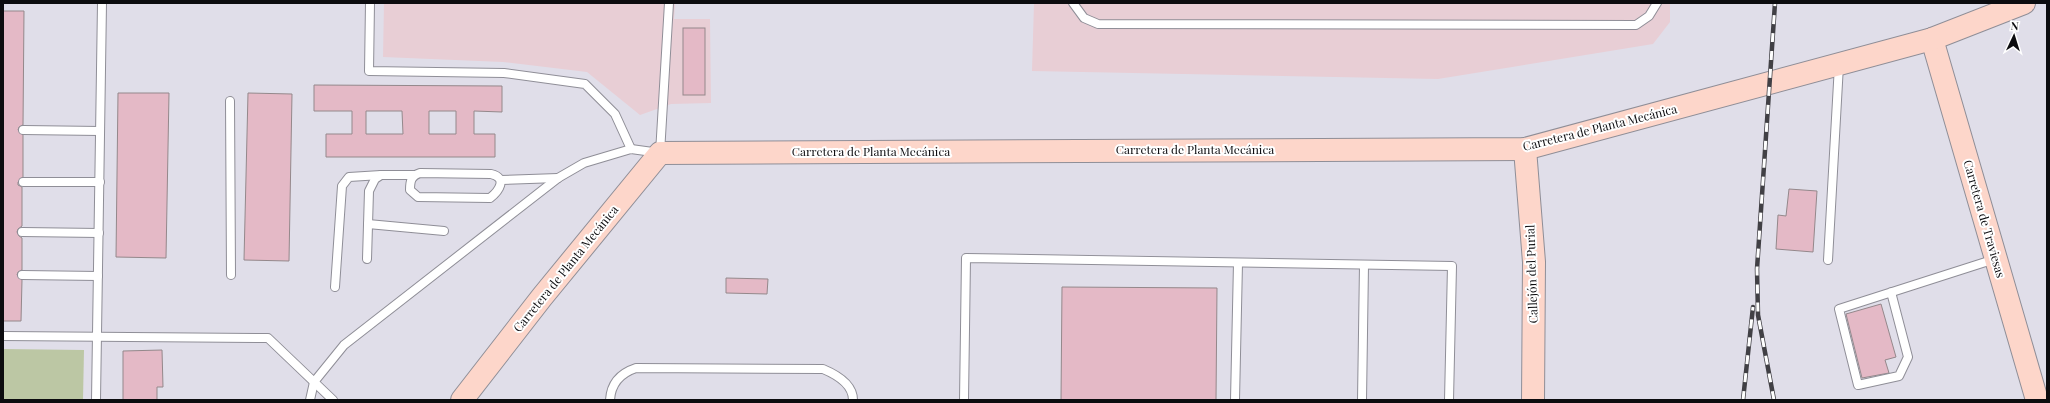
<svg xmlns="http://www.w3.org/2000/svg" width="2050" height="403" viewBox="0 0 2050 403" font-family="'Playfair Display',serif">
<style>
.industrial{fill:#e8ced5}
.green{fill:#bcc7a4}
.building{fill:#e4b9c6;stroke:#94888b;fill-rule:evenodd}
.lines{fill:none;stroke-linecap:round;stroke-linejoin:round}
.lane-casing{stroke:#8f8e97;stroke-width:10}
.secondary-casing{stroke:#8f8e97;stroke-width:24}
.lane{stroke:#fff;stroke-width:8}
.secondary{stroke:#fdd6ca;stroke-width:22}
.rail-casing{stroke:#414045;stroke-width:4.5}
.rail{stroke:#fff;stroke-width:3;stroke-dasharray:9;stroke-linecap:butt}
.labels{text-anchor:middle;stroke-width:4;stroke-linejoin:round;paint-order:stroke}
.street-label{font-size:12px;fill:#0c0c0f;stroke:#fff}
</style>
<rect width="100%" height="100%" fill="#e0dee9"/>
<g class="industrial">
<path d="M384,3H675L674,19H710L711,103L671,104L640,115L587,72L503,62L383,57Z"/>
<path d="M1034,3H1670V22L1653,44L1438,79L1032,71Z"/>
</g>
<path class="green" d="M3,349L84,350L83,400H3Z"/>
<g class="building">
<path d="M3,11H24L23,125L19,127L18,130L23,135V177L18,182V185L22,187V226L18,229L17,232L19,236L22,238V270L18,272L17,275L22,280L21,321H3Z"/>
<rect x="683" y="28" width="22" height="67"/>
<path d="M314,85L502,86V112L474,111V134H495V157H326V134H352V111H314ZM366,111H402L403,134H366ZM429,111H456V134H429Z"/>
<path d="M118,93H169L166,258L116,257Z"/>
<path d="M248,93L292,94L289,261L244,260Z"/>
<path d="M1789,189L1817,191L1813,252L1776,249L1778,215L1786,216Z"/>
<path d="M726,278L768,279L767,294L726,293Z"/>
<path d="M1062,287L1217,288L1216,400H1061Z"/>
<path d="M1881,304L1896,357L1885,360L1889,373L1862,378L1846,314Z"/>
<path d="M162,350L163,387H157V400H123V351Z"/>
</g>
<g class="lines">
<defs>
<g id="lane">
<path d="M370,3L369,71L504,73L585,84L615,114L631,149"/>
<path d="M1073,3L1084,18L1098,24L1636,25L1649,16L1657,3"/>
<path d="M230,101L231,275"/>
<path d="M23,130L100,131"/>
<path d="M420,173L491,174C508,178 499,191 490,198L418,197L410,190C410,181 411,176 420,173Z"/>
<path d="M501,180L558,178"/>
<path d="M23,182H100"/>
<path d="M368,224L444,231"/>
<path d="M22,232L99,233"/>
<path d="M367,259L369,191L375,179L381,175H414"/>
<path d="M1828,260L1839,65"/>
<path d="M22,275L98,276"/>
<path d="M335,287L342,186L349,177L381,175"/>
<path d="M1891,292L1908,357L1899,376L1858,385L1839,309L1995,259"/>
<path d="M3,336L268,338L333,400"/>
<path d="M96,400L102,3"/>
<path d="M310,400L314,382L344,345L558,178L584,163L631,149L660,153L669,3"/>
<path d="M610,400C611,383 621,373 636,368L823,369C835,374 853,384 853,400"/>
<path d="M964,400L966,258L1452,266L1449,400"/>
<path d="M1235,400L1238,263"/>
<path d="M1362,400L1364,265"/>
</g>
<g id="secondary">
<path d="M1932,39L2037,400"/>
<path d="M1525,149L1534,262L1533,400"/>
<path d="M462,400L542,297L660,153L1525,149L1932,39L2024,3"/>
</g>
</defs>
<use href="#lane" class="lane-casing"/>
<use href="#secondary" class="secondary-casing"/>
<use href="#lane" class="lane"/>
<use href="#secondary" class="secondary"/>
<defs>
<g id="rail">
<path d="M1743,400L1753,307"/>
<path d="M1774,400L1758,315L1757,269L1775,3"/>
</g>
</defs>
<use href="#rail" class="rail-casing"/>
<use href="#rail" class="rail"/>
</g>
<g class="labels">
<g class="street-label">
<text transform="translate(1600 128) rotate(-14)" y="4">Carretera de Planta Mecánica</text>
<text x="1195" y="154">Carretera de Planta Mecánica</text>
<text x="871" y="156">Carretera de Planta Mecánica</text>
<text transform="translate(1984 219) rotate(74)" y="4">Carretera de Traviesas</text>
<text transform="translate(566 269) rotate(-51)" y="4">Carretera de Planta Mecánica</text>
<text transform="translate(1532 274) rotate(-92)" y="4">Callejón del Purial</text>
</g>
</g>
<rect width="2050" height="403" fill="none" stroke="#0c0c0f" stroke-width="8"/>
<g transform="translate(2014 36) rotate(4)" stroke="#ffffff" stroke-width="3" paint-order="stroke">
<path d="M0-3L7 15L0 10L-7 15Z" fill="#0c0c0f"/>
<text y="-6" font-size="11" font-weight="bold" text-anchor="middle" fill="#0c0c0f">N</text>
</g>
</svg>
